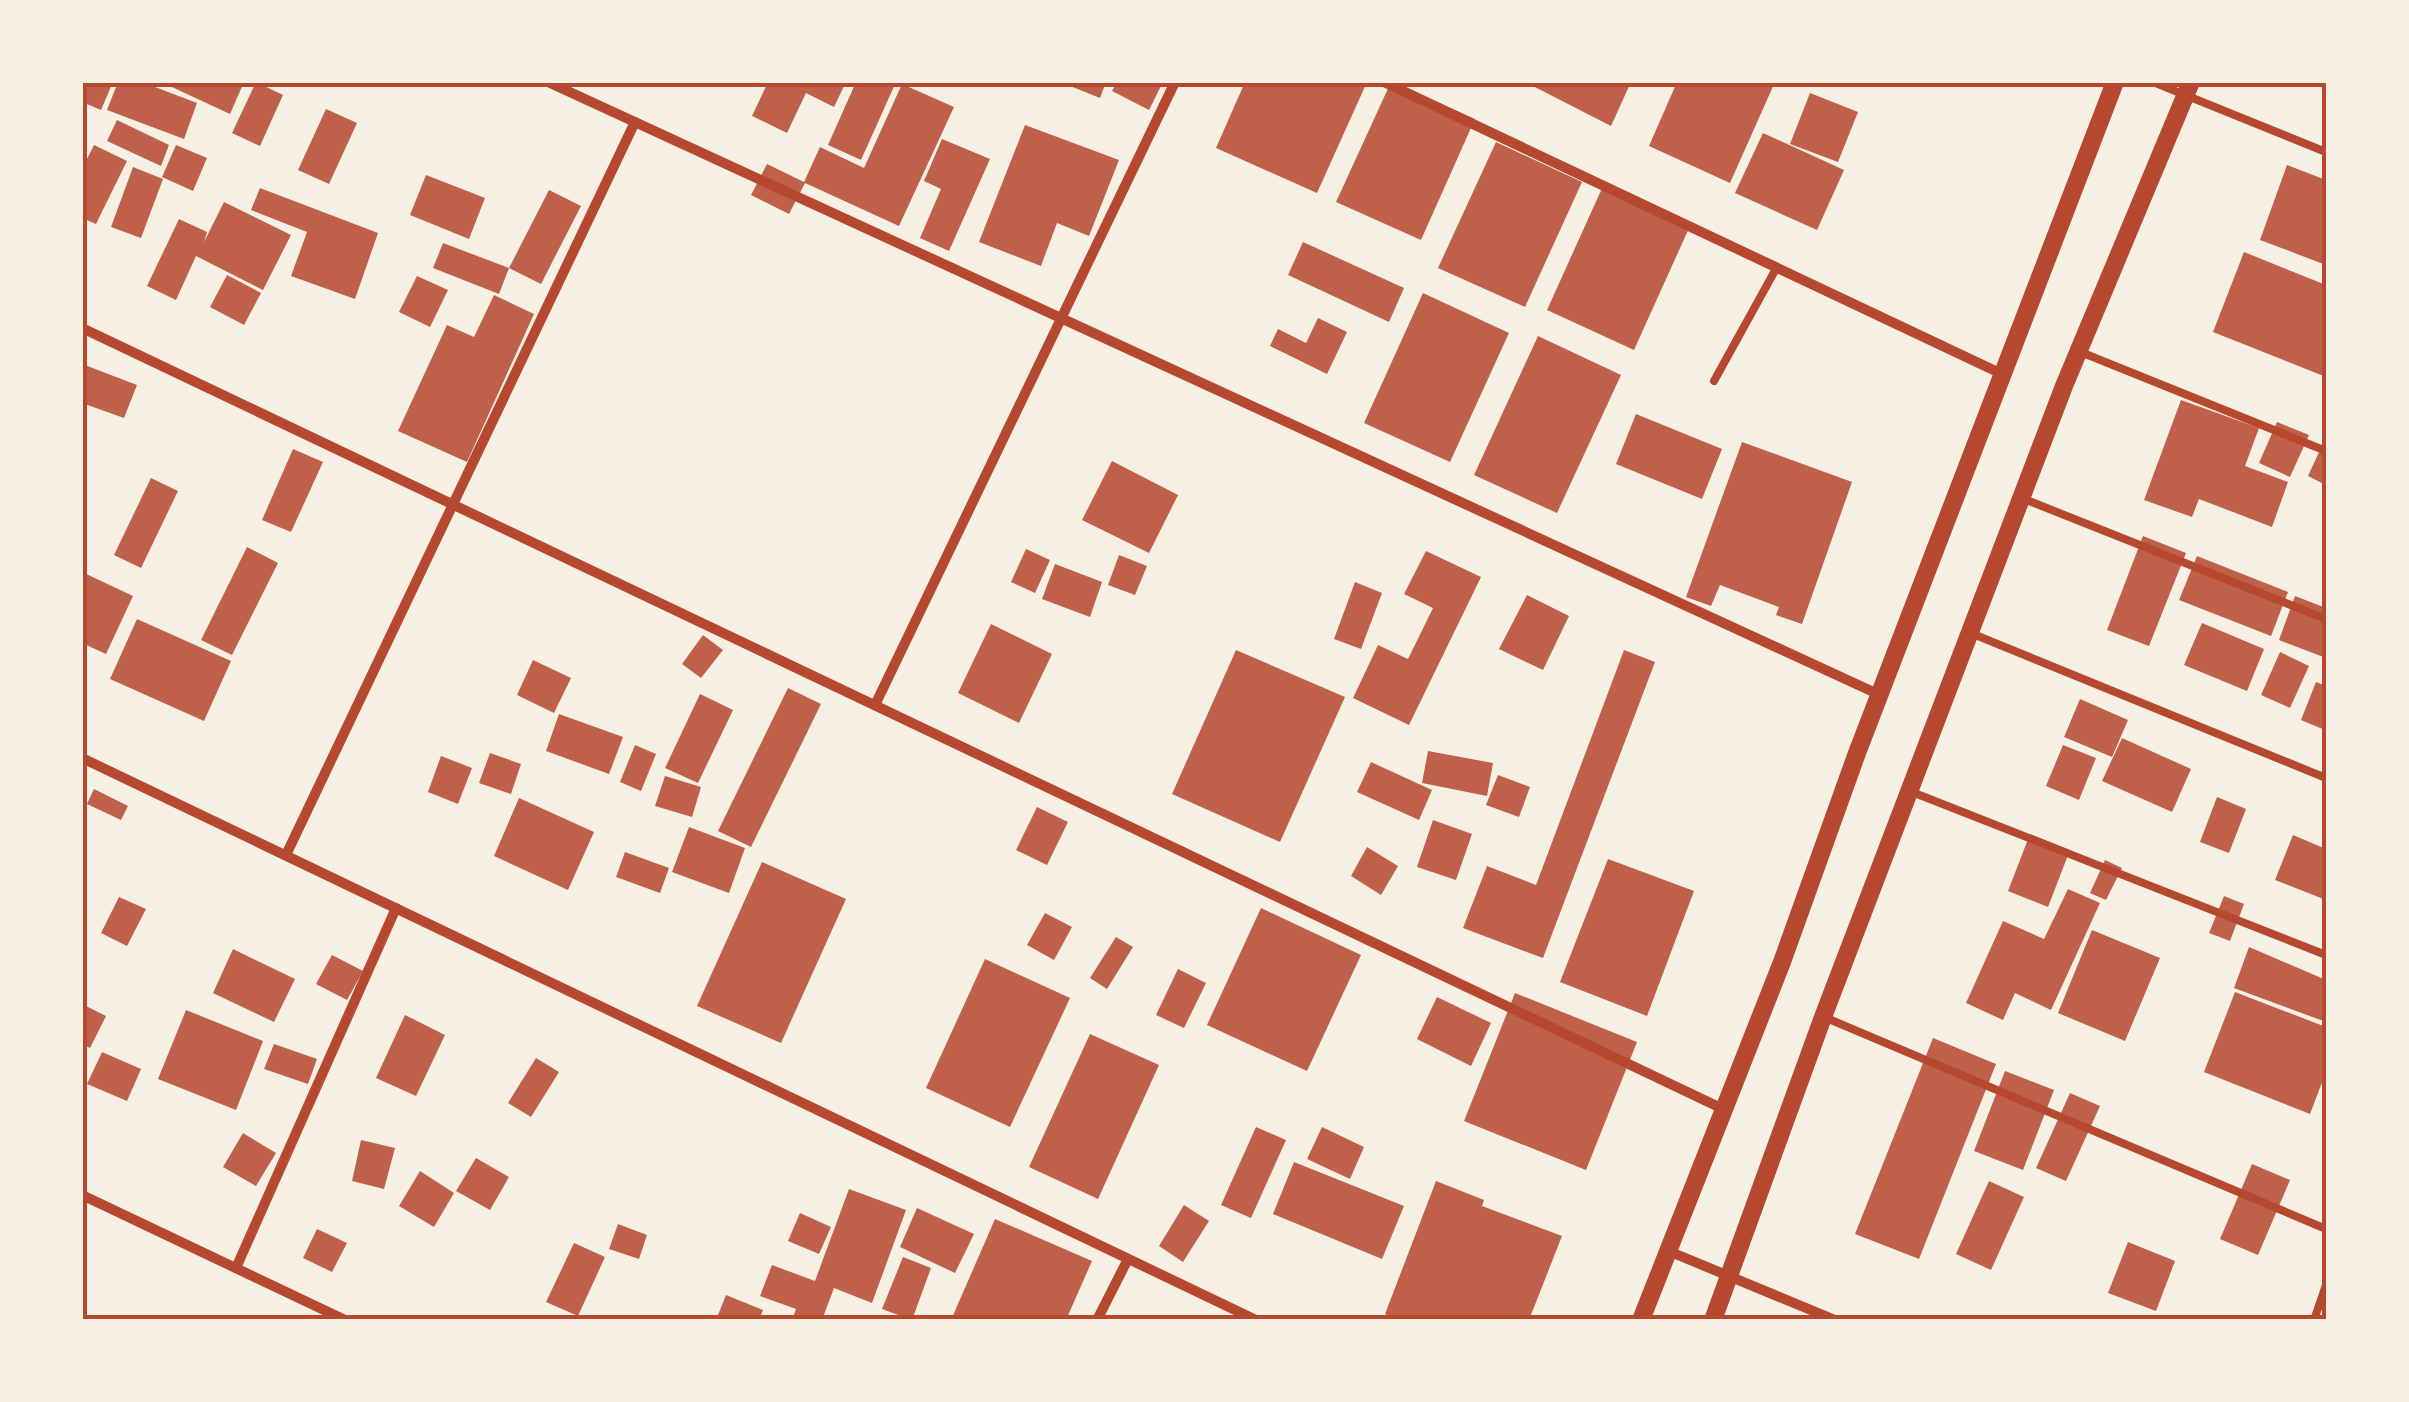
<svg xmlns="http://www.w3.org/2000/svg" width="2409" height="1402" viewBox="0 0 2409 1402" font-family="'Source Sans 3',sans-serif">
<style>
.building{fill:#bf614a}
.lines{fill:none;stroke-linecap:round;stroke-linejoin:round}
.service{stroke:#b5482f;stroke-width:8}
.minor{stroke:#b5482f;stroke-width:10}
.tertiary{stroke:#b5482f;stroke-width:18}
.neatline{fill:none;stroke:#b5482f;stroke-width:4}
</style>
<rect width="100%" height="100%" fill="#f6efe4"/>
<g class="building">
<path d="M82,82H113L101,110L82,102Z"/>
<path d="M118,82H142L197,103L184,139L107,110Z"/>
<path d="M161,82H244L230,114Z"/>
<path d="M256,82L283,95L260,146L232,133Z"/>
<path d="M768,82H846L834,107L806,93L787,133L752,116Z"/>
<path d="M856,82H896L861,160L828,145Z"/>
<path d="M1072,82H1106L1100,98L1070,86Z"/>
<path d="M1117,82H1163L1149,110L1112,91Z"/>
<path d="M1245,82H1367L1317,193L1216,148Z"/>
<path d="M1391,82L1475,119L1421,240L1336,202Z"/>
<path d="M1525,82H1631L1611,126Z"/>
<path d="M1677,82H1775L1730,183L1649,146Z"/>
<path d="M902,84L954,107L899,226L805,183L789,214L751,195L767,164L804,182L820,147L864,168Z"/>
<path d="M1810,93L1858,112L1838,162L1790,144Z"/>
<path d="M326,109L357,123L329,184L298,170Z"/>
<path d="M117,120L169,145L161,166L107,141Z"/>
<path d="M1025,125L1119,160L1089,236L1057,223L1041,266L979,242Z"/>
<path d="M1763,133L1844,170L1817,230L1735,193Z"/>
<path d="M942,139L990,159L949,251L920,238L941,189L924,181Z"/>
<path d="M1496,142L1582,182L1525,307L1438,268Z"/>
<path d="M94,145L127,161L96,224L82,218V169Z"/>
<path d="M176,145L207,158L193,191L162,177Z"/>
<path d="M2287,165L2326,180V265L2260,240Z"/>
<path d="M133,167L163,179L141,238L111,227Z"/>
<path d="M426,175L485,198L469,239L410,215Z"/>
<path d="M1603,186L1690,226L1634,350L1547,310Z"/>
<path d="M260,188L378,233L355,299L291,276L307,232L251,210Z"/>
<path d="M549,190L581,206L541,284L509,268Z"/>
<path d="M224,202L291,235L263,290L196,256L176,300L147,286L179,219L207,232L204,242Z"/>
<path d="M1303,242L1404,288L1389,322L1288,275Z"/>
<path d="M443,243L509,268L499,294L433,268Z"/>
<path d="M2244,252L2326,285V377L2213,332Z"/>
<path d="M227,275L261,293L244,325L210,307Z"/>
<path d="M417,276L448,290L430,327L399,312Z"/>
<path d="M1423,293L1509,333L1450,462L1364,423Z"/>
<path d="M494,295L534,314L467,462L398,431L447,325L474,337Z"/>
<path d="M1318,318L1347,332L1327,374L1270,346L1278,329L1306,343Z"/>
<path d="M1538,336L1621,375L1557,513L1474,475Z"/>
<path d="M82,364L137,385L124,418L82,403Z"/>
<path d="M2181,400L2259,428L2245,466L2288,482L2272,527L2199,499L2192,517L2144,500Z"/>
<path d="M1636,414L1722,449L1702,499L1616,464Z"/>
<path d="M2277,422L2309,435L2290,477L2259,463Z"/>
<path d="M2326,437V485L2308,476Z"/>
<path d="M1742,442L1852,482L1802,624L1776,615L1779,607L1720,585L1711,606L1686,597Z"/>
<path d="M293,449L323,462L291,532L262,520Z"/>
<path d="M1112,461L1178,495L1149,553L1082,520Z"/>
<path d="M151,478L178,491L141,568L114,555Z"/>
<path d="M2143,536L2186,553L2149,646L2107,630Z"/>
<path d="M247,547L278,563L232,655L201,640Z"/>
<path d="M1026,549L1050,560L1035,593L1011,582Z"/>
<path d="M1426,551L1481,577L1409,725L1353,698L1378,645L1408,659L1433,608L1404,594Z"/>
<path d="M1119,555L1147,566L1135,595L1108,585Z"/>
<path d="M2197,556L2288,592L2271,636L2179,600Z"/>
<path d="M1055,564L1102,582L1090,617L1042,599Z"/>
<path d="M82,572L133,596L106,654L82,643Z"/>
<path d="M1355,582L1382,593L1361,649L1334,639Z"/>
<path d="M1527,595L1569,616L1543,670L1499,649Z"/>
<path d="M2295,596L2326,608V658L2279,640Z"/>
<path d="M137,619L231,661L204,721L110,679Z"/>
<path d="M2202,623L2264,649L2247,691L2184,665Z"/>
<path d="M991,624L1052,654L1019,723L958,693Z"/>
<path d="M703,635L723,650L701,678L682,664Z"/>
<path d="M1236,650L1345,697L1280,842L1172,794Z"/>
<path d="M1624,650L1655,662L1543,958L1463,928L1487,866L1536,885Z"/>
<path d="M2280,652L2309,666L2290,708L2261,695Z"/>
<path d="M533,660L571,678L554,713L517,695Z"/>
<path d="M2316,682L2326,686L2325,730L2301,720Z"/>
<path d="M788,688L821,704L751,847L718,831Z"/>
<path d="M700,694L733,710L698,783L665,768Z"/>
<path d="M2080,699L2128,720L2112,757L2064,737Z"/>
<path d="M559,714L623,737L609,774L546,751Z"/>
<path d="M2122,738L2191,769L2172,812L2102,781Z"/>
<path d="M635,745L656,754L641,791L620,782Z"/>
<path d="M2063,745L2096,758L2079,800L2046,786Z"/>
<path d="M1428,751L1493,763L1487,796L1422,783Z"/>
<path d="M490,753L521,764L511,794L479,783Z"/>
<path d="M441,756L472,768L458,804L428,792Z"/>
<path d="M1371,762L1432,790L1419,820L1357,792Z"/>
<path d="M1498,775L1530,787L1519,817L1486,805Z"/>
<path d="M665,776L701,787L692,817L655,806Z"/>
<path d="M94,789L128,806L121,820L87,804Z"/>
<path d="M2217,797L2246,809L2229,853L2200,842Z"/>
<path d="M519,798L594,832L568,890L494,856Z"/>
<path d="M1037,807L1068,822L1047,865L1016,850Z"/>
<path d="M1433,820L1472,834L1456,880L1417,867Z"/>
<path d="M689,827L745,848L729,893L672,872Z"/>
<path d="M2030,834L2070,850L2048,907L2008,891Z"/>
<path d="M2293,835L2326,849V900L2275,880Z"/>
<path d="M1367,847L1398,866L1381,895L1351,876Z"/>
<path d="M625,852L669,868L660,893L616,877Z"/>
<path d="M1608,859L1694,891L1647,1016L1560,982Z"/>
<path d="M2105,860L2122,868L2106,900L2090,893Z"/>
<path d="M762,862L846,899L781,1043L697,1006Z"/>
<path d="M2068,889L2100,903L2051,1010L2015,993L2003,1020L1966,1003L2003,921L2044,939Z"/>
<path d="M2224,896L2244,904L2230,941L2209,933Z"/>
<path d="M119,897L146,909L127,946L101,933Z"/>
<path d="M1261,908L1361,955L1307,1071L1207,1025Z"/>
<path d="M1045,913L1072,927L1054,960L1027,945Z"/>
<path d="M2092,930L2160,958L2125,1041L2058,1013Z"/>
<path d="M1116,937L1133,947L1107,989L1090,978Z"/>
<path d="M2249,947L2326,980V1022L2234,988Z"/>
<path d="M233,949L295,979L274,1022L213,993Z"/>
<path d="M332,955L363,971L347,1000L316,984Z"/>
<path d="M985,959L1070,998L1010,1127L926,1088Z"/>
<path d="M1178,969L1206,983L1184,1028L1156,1015Z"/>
<path d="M2235,992L2326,1027V1072L2310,1114L2204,1072Z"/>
<path d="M1515,993L1637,1042L1586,1170L1464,1121Z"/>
<path d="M1437,997L1491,1023L1471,1066L1417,1039Z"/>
<path d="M82,1004L106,1016L90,1048L82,1044Z"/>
<path d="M186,1010L263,1041L236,1110L158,1079Z"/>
<path d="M405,1015L445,1035L416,1096L376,1078Z"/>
<path d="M1090,1034L1159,1065L1098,1199L1029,1167Z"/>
<path d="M1933,1038L1996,1064L1919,1259L1855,1234Z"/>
<path d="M274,1044L317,1059L308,1084L264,1069Z"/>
<path d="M102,1052L141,1069L127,1101L87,1084Z"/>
<path d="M536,1058L559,1072L531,1117L508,1103Z"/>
<path d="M2005,1071L2054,1090L2023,1170L1974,1151Z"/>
<path d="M2070,1093L2100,1106L2066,1181L2036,1168Z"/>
<path d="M1256,1127L1286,1140L1251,1218L1221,1205Z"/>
<path d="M1322,1127L1364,1147L1350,1179L1307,1159Z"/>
<path d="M243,1133L276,1153L256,1186L223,1167Z"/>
<path d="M361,1140L395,1148L384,1189L352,1181Z"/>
<path d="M476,1158L509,1177L490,1210L456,1191Z"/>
<path d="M1294,1162L1404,1206L1382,1259L1273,1214Z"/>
<path d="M2252,1164L2290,1180L2258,1255L2220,1239Z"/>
<path d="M420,1171L454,1193L434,1227L399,1206Z"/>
<path d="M1436,1181L1484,1200L1482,1206L1562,1236L1529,1320H1400L1385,1314Z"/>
<path d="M1989,1181L2024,1197L1991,1270L1956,1254Z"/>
<path d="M849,1189L906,1210L872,1303L834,1288L822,1320H792L796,1309L760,1296L772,1265L815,1281Z"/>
<path d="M1184,1205L1209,1221L1183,1262L1159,1246Z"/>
<path d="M917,1208L974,1234L955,1273L900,1247Z"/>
<path d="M800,1213L831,1227L819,1254L788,1241Z"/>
<path d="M995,1219L1092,1261L1066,1320H951Z"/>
<path d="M618,1224L647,1235L639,1259L609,1249Z"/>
<path d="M317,1229L347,1243L332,1272L303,1258Z"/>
<path d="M2128,1242L2175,1261L2156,1311L2108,1293Z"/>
<path d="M574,1243L605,1257L578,1316L546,1302Z"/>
<path d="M903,1257L931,1268L912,1320L882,1309Z"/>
<path d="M726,1295L763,1310L759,1320H716Z"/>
</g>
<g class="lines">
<g class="service">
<path d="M2153,82L2326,152"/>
<path d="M2078,351L2326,451"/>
<path d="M1714,381L1777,267"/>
<path d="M2024,499L2326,619"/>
<path d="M1973,634L2326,778"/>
<path d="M1912,792L2326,955"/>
<path d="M1824,1017L2326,1229"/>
<path d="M2314,1320L2326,1285"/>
</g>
<g class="minor">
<path d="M548,82L1880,695"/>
<path d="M1384,82L2004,375"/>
<path d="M82,328L1723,1109"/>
<path d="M876,703L1175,82"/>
<path d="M82,758L1256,1320"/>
<path d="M286,855L635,122"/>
<path d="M82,1195L345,1320"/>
<path d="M1666,1250L1835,1320"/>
<path d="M236,1268L396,908"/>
<path d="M1097,1320L1128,1259"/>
</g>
<g class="tertiary">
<path d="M1641,1320L1782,962L1857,753L2115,82"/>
<path d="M1713,1320L1823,1017L2064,386L2191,82"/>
</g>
</g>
<rect width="2409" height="1402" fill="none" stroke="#f6efe4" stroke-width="170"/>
<rect x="85" y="85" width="2239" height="1232" class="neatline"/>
</svg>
